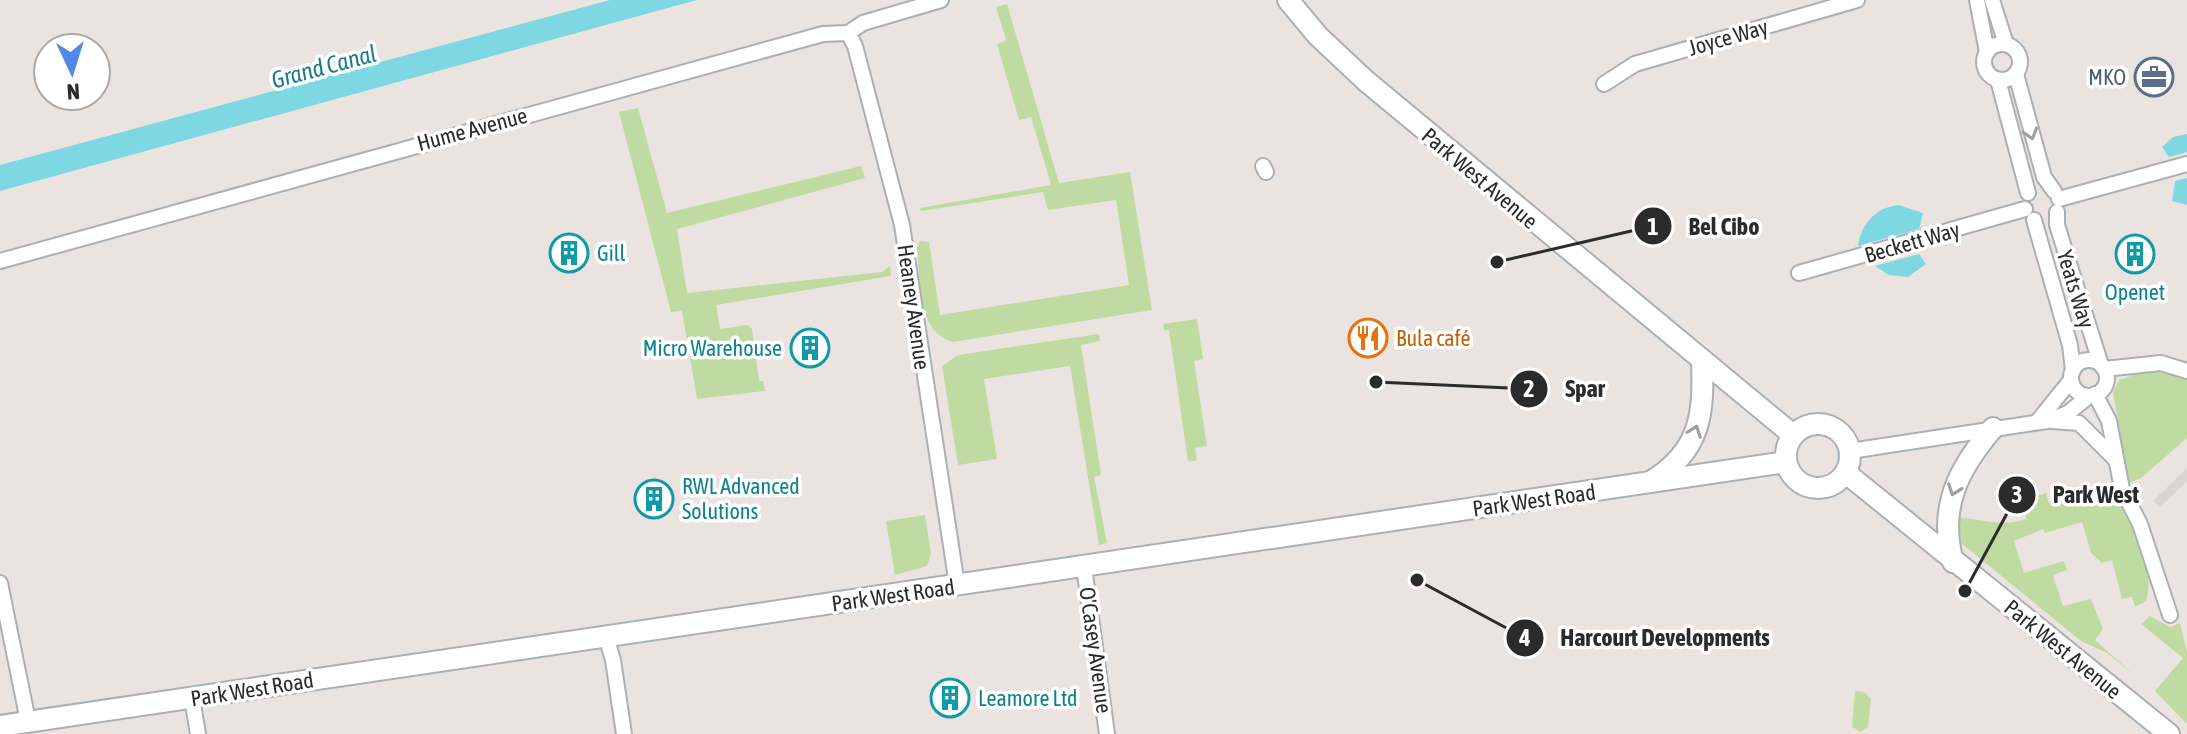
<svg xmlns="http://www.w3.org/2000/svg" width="2187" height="734" viewBox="0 0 2187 734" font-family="'Asap Condensed',sans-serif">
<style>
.green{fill:#c0dba1}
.plaza{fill:#d8d4d1}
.water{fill:#7ed8e1}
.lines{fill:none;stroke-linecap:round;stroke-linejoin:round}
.street-casing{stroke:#abafb6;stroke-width:18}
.secondary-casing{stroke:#abafb6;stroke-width:24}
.street{stroke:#fff;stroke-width:14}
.secondary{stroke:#fff;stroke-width:20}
.oneway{stroke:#a0a0a0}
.labels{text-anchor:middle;stroke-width:7;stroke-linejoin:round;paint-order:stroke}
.street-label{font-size:22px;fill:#2b2b2b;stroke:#fff}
.service-label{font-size:22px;fill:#4e5e75;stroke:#fff;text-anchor:end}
.culture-label{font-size:22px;fill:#0d838f;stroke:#fff;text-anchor:start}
.food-label{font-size:22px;fill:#c56008;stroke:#fff;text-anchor:start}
.water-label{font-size:24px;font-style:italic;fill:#1d7a8d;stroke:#fff}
.leader{fill:none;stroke:#2b2b2b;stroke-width:3}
.callout-dot{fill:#2b2b2b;stroke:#fff;stroke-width:3}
.mark-label{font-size:24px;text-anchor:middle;font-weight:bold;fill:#fff}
.callout-label{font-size:24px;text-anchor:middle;font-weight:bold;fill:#2b2b2b;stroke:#fff;stroke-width:7;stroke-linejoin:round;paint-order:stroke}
</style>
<rect width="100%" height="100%" fill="#ebe3df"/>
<g class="green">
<path d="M1007,4L1059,183L1130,172L1152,310L953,342C916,332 921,280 917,248L920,241L929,242L940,315L1129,285L1116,200L1048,210L1043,192L921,211L920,208L1051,185L1031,117L1019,120L997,44L1006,40L996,7Z"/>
<path d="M638,108L667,213L861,166L865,178L677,229L687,293L882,272L890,266L891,276L716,305L720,329L748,325L752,329L759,381H763L765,391L697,399L682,311L671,312L619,112Z"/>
<path d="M1197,319L1203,359L1194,361L1207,446L1195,448L1197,460L1188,462L1169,330H1164L1163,324Z"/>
<path d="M1099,334L1100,341L1081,345L1101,475L1094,477L1107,543L1099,545L1070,366L984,379L997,459L958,465L942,366L958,355Z"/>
<path d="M2142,372L2169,373L2187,378V438L2141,478L2129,483L2113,393L2119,380Z"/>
<path d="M2095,482L2110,486C2127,519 2158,563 2146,601L2135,607L2132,597L2122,599L2112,560L2102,563L2091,553L2082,522L2045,533L2043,529L2014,541L2024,573L2064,561L2067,570L2053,575L2063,606L2091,599L2103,629L2095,640L2134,675L2107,653L2081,641L1955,538L1952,517C1977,518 2001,528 2026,519V500L2046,493L2049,503L2096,492Z"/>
<path d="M925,515L931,554L927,566L895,575L886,521Z"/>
<path d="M2150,616L2170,627L2180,623L2187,653V724L2155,691L2183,658L2141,624Z"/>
<path d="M1855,691L1864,692L1871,699L1868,727L1861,732L1852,727Z"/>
</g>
<path class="plaza" d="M2187,468V481L2160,507L2153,501Z"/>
<g class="water">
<path d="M610,0H697L0,191V165Z"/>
<path d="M2187,134V152L2169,157L2162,147L2173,137Z"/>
<path d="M2187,178V205L2172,201L2175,181Z"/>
<path d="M1898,205L1923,213L1919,229L1858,246C1861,224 1875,208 1898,205Z"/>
<path d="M1919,254L1926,264L1908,277L1889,275L1875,266Z"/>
</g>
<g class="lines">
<defs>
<g id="street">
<path d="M1977,0L1987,52"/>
<path d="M1992,0L2006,44"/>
<path d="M848,33L855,46L902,225L957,585"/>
<circle cx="2002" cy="62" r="18"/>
<path d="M2016,74L2044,177L2054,191"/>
<path d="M1998,80L2028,193"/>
<path d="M1604,84L1635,64L1857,0"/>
<path d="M1263,166L1266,172"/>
<path d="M2059,199L2187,164"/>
<path d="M2057,212V225L2101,365"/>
<path d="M2034,220L2070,345L2073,370"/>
<path d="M0,261L823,34L848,33L863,23L941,0"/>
<path d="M1799,273L2025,209"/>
<circle cx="2089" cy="378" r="18"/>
<path d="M2104,369L2161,363L2187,371"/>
<path d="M2095,394L2109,421L2122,489L2140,524L2170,615"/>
<path d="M2038,421L2071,380"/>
<path d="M2052,421L2079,423L2116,460"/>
<path d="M1850,451L2047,421L2068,413L2089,396"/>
<path d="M1084,567L1107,734"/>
<path d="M0,583L28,721"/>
<path d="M606,637L613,660L624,734"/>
<path d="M192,698L198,734"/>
</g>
<g id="secondary">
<path d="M1288,0L1318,36L1366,81L1793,435"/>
<circle cx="1818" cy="456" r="32"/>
<path d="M1846,473L2169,734"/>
<path d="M1652,481C1701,450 1704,414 1702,360"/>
<path d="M1953,562C1938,508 1958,469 1993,428"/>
<path d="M0,726L1786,462"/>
</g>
</defs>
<use href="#street" class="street-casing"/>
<use href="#secondary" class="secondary-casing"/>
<use href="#street" class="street"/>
<use href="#secondary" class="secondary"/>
</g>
<defs><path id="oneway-chevron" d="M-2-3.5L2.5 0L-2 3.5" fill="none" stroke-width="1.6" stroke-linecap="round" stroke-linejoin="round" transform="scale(2)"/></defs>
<g class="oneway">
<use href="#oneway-chevron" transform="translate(2031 134) rotate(73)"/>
<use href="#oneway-chevron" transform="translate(1695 431) rotate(-70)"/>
<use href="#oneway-chevron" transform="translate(1954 490) rotate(110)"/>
</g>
<defs>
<symbol id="office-ring" viewBox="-11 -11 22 22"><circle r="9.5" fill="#fff" stroke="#5c6f8a" stroke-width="1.5"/><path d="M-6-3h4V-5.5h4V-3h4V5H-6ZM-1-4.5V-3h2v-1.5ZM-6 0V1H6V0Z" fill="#5c6f8a"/></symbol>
<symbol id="building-ring" viewBox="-11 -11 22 22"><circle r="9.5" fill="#fff" stroke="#0f9aa8" stroke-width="1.5"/><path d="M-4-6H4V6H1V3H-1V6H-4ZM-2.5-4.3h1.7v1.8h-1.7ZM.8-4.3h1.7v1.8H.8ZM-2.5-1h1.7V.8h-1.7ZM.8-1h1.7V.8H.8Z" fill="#0f9aa8"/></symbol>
<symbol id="restaurant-ring" viewBox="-11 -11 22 22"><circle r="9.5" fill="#fff" stroke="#e8710a" stroke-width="1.5"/><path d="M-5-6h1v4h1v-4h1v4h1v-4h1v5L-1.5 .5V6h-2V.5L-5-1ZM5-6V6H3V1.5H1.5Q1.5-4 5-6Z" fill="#e8710a"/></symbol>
</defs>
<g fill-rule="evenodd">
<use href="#office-ring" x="2132" y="55" width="44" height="44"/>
<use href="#building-ring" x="547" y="231" width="44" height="44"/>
<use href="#building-ring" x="2113" y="232" width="44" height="44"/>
<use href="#restaurant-ring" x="1346" y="316" width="44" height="44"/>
<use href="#building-ring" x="788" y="326" width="44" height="44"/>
<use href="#building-ring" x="632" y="477" width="44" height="44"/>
<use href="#building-ring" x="928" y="676" width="44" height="44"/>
</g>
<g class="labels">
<g class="street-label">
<text transform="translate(1728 37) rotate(-16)" y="8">Joyce Way</text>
<text transform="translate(472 129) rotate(-15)" y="8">Hume Avenue</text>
<text transform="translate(1480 178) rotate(40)" y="8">Park West Avenue</text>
<text transform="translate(1912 242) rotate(-16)" y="8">Beckett Way</text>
<text transform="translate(2076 289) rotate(73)" y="8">Yeats Way</text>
<text transform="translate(914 307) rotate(82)" y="8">Heaney Avenue</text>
<text transform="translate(1534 500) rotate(-8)" y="8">Park West Road</text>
<text transform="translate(893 595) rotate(-8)" y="8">Park West Road</text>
<text transform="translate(2063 649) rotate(39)" y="8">Park West Avenue</text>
<text transform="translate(1096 650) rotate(82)" y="8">O'Casey Avenue</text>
<text transform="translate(252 689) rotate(-9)" y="8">Park West Road</text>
</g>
<g class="service-label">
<text x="2126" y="85">MKO</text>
</g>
<g class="culture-label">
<text x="597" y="261">Gill</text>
<text x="2135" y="300" text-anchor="middle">Openet</text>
<text x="782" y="356" text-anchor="end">Micro Warehouse</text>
<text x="682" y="494">RWL Advanced<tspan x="682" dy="25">Solutions</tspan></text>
<text x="978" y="706">Leamore Ltd</text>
</g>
<g class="food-label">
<text x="1396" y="346">Bula café</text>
</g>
<g class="water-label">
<text transform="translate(324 67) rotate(-15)" y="8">Grand Canal</text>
</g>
</g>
<path class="leader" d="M1497 262L1653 226M1376 382L1529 389M1965 591L2017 495M1417 580L1525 638"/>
<g class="callout-dot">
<circle cx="1497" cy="262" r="8"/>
<circle cx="1376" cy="382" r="8"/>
<circle cx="1965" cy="591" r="8"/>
<circle cx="1417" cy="580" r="8"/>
<circle cx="1653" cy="226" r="20"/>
<circle cx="1529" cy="389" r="20"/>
<circle cx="2017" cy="495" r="20"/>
<circle cx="1525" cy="638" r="20"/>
</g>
<g class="mark-label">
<text x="1653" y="235">1</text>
<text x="1529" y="397">2</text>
<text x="2017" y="503">3</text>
<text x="1525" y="646">4</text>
</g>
<g class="callout-label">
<text x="1724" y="235">Bel Cibo</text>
<text x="1585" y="397">Spar</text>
<text x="2096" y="503">Park West</text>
<text x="1665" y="646">Harcourt Developments</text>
</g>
<g transform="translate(72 72) rotate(176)"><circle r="38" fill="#ffffff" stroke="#aaaaaa" stroke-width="2"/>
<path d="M0-6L14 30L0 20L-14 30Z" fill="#5188e5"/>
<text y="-12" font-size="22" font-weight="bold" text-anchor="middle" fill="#2b2b2b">N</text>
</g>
</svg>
